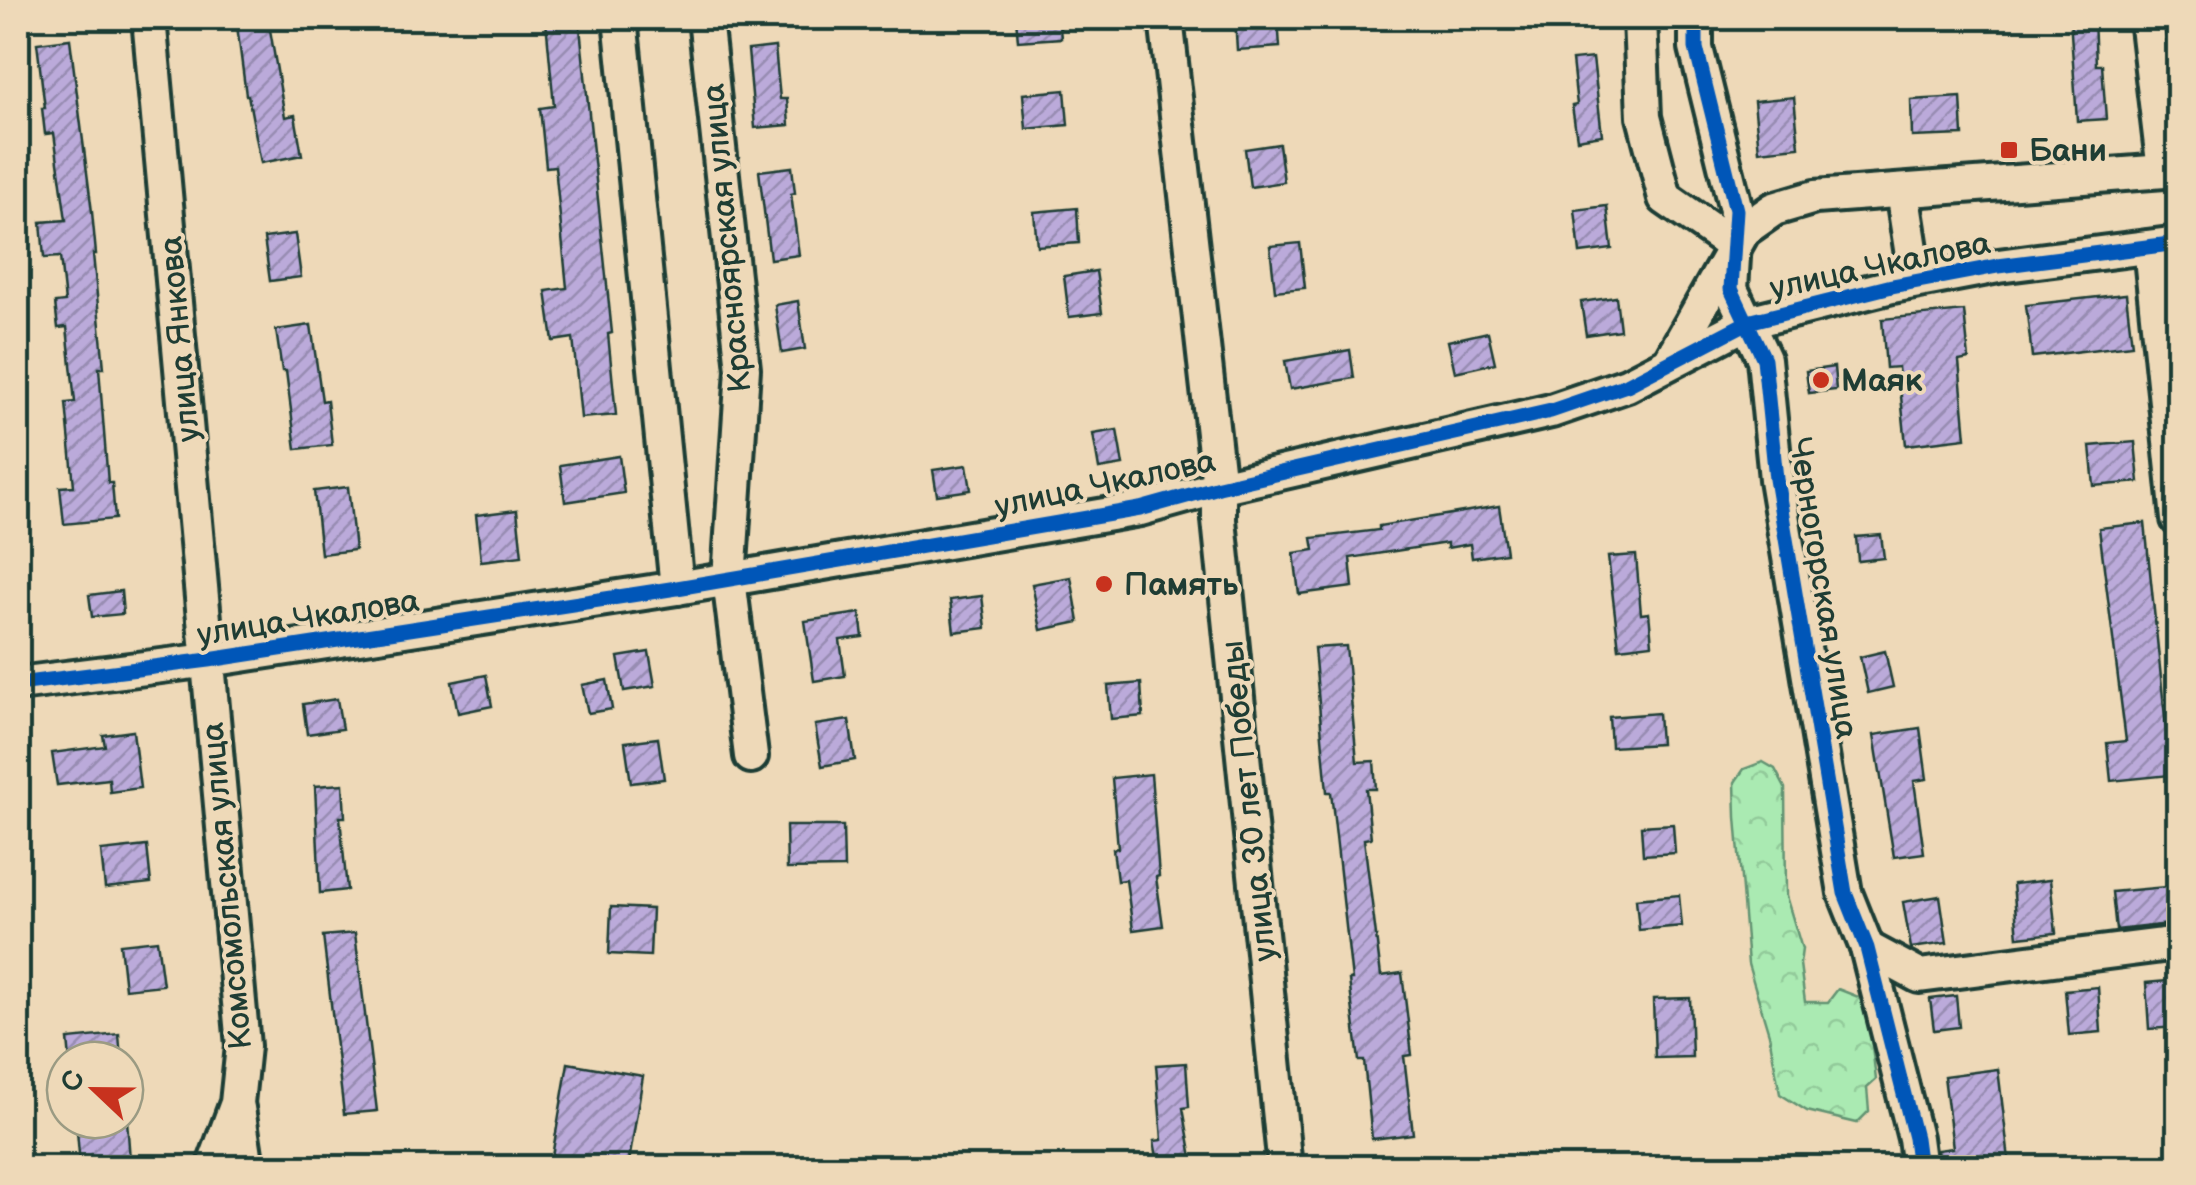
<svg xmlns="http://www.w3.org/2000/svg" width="2196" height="1185" viewBox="0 0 2196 1185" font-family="'Balsamiq Sans',sans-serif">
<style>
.forest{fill:url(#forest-crowns);stroke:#649473;stroke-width:2.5}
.building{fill:url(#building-hatch);stroke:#1f3d34;stroke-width:2.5}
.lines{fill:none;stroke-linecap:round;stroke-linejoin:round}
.street-casing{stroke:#1f3d34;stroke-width:40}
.street{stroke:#eed9b8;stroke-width:32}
.cycleway-casing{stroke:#eed9b8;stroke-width:21}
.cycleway{stroke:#0057b8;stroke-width:15}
.poi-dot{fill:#c8321e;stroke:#eed9b8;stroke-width:4}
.labels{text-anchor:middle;stroke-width:8;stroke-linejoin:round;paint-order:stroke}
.poi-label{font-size:32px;font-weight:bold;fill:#1f3d34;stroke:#eed9b8;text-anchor:start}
.street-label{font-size:32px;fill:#1f3d34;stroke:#eed9b8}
</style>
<defs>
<pattern id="forest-crowns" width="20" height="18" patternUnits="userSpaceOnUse" patternTransform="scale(2.5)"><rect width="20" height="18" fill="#aaeab2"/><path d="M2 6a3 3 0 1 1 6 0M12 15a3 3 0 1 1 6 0" fill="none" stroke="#92ca9a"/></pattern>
<pattern id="building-hatch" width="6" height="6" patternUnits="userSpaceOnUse" patternTransform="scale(2.5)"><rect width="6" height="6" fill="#bbaada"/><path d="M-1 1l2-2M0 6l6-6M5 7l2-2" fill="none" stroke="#978cb2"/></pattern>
</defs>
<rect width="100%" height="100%" fill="#eed9b8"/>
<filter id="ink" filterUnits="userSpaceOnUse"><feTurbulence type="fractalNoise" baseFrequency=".01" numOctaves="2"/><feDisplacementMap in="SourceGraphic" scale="20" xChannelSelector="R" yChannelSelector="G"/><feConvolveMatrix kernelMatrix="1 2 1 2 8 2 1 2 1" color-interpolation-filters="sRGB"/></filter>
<g filter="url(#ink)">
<path class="forest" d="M1763,762L1775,769L1785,788L1786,896L1802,949L1800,964L1805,1002H1828L1838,989L1861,998L1870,1028L1876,1080L1867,1088L1869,1111L1857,1123L1807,1111L1780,1094L1769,1034L1748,964L1736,817L1735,782L1744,769Z"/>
<g class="building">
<path d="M236,18H268L285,117L295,115L302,155L261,163L248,95H246Z"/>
<path d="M579,18L612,333L608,334L616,415L581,418L573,338L553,341L546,291L567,288L555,166L546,167L540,108L554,106L546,21Z"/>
<path d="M1016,18H1059L1061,38L1018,41Z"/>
<path d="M1235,18H1278L1280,47L1237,50Z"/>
<path d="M2070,18H2094L2096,65H2102L2106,119L2077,121Z"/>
<path d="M70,39L92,212L96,254H93L104,368H99L108,483H112L115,519L64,524L60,487L74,486L66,403L75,402L67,327L58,328L55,303L65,302L60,257L44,258L41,222L66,220L54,133L45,134L42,108H45L37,43Z"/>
<path d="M775,47L780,99H787L789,125L755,128L748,50Z"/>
<path d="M1593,58L1602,135L1577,139L1572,106L1577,105L1572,60Z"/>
<path d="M1065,90L1068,125L1026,129L1023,94Z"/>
<path d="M1794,97L1799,147L1759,151L1754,101Z"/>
<path d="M1961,97L1963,135L1912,137L1911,100Z"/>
<path d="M1279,144L1284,182L1250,187L1245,149Z"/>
<path d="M792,167L795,193L791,194L799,255L770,259L759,171Z"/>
<path d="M1607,206L1612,249L1580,253L1575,210Z"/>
<path d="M1077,208L1079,243L1037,246L1034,212Z"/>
<path d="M295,234L301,277L270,281L264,238Z"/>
<path d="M1300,243L1305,288L1275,291L1270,246Z"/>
<path d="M1096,271L1102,313L1069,317L1064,276Z"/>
<path d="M2126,294L2132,345L2032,357L2026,305Z"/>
<path d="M1616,297L1620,330L1586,335L1581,302Z"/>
<path d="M798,301L805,349L782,353L775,305Z"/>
<path d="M1964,311L1969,359L1959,361L1966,438L1906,445L1898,367L1886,368L1882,319Z"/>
<path d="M311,325L322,401L327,400L332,445L296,449L286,371H282L276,330Z"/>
<path d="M1488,332L1495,363L1455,372L1448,341Z"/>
<path d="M1350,350L1354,378L1290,389L1285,361Z"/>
<path d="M1834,367L1836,390L1809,393L1806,371Z"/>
<path d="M1117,430L1123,465L1099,469L1093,434Z"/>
<path d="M2135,442L2139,482L2094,486L2090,446Z"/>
<path d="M619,456L624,493L565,502L560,465Z"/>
<path d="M967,465L971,490L937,495L933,470Z"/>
<path d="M348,487L355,550L321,554L314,491Z"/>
<path d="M1499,506L1506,553L1472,558L1470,544L1447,548V543L1350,558L1353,587L1299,594L1294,553L1314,550L1312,538L1379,530V526Z"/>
<path d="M517,510L522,556L481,561L476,515Z"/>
<path d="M2145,523L2171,775L2111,781L2107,743L2126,741L2099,528Z"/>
<path d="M1881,535L1884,558L1858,561L1856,537Z"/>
<path d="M1636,555L1641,614L1649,613L1652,644L1619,648L1608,557Z"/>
<path d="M1071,577L1079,622L1041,630L1032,584Z"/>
<path d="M121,591L123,614L92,617L89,595Z"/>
<path d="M982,596L986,628L954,632L950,600Z"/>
<path d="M860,613L863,637L840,640L845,676L814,681L805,621Z"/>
<path d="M1346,646L1357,762L1374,761L1376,789H1366L1371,838L1364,839L1381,976L1402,973L1412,1055L1404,1056L1413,1134L1372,1139L1364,1061H1359L1349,980H1352L1331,792H1327L1314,648Z"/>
<path d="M1885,651L1893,687L1868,693L1860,657Z"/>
<path d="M649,652L655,686L624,691L618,657Z"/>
<path d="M486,675L492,706L458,713L452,682Z"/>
<path d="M607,680L612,709L588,713L582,685Z"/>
<path d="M1141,683L1143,716L1111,719L1108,686Z"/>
<path d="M337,699L342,729L307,734L303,704Z"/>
<path d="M1658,713L1660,744L1611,747L1609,717Z"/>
<path d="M849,720L855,760L822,766L815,725Z"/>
<path d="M1920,728L1927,779L1914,781L1924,853L1894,857L1874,735Z"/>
<path d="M133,731L140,788L110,792L109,779L57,785L52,753L105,746L103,735Z"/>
<path d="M658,738L664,779L631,783L625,742Z"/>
<path d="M1151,774L1159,876L1156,877L1163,926L1133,930L1126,880L1117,881L1113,849L1118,848L1112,778Z"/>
<path d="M343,784L345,817H340L347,890L320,893L315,786Z"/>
<path d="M1673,824L1675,853L1643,855L1641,826Z"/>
<path d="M786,826H843L844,868L787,869Z"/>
<path d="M147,846L151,883L105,888L101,851Z"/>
<path d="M2050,880L2056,933L2018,937L2013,884Z"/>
<path d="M2176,886L2178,923L2116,930L2112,892Z"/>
<path d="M1679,895L1682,926L1639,930L1636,899Z"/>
<path d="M1940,896L1947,943L1911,948L1903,902Z"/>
<path d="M611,907L652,909L650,956L609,954Z"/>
<path d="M355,933L377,1111L344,1114L323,936Z"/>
<path d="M157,940L163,985L125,989L120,944Z"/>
<path d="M2178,980V1027L2149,1029L2146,983Z"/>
<path d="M2098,987L2101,1032L2069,1035L2065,990Z"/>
<path d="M1956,996L1959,1027L1934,1030L1930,999Z"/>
<path d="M1690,998L1692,1057L1655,1058L1653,999Z"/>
<path d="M119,1034L121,1060H70L68,1039Z"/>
<path d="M568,1063L643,1076L628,1168H550Z"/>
<path d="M1186,1063L1189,1107L1183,1108L1194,1168H1159L1154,1141L1162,1140L1156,1065Z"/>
<path d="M1998,1069L2010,1168H1939L1937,1150L1953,1148L1944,1076Z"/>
<path d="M76,1120H127L130,1160L80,1165Z"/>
</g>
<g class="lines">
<defs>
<g id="street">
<path d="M149,18L243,1046L237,1103L213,1168"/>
<path d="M620,18L677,588"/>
<path d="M705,18L743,369L729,579L751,756"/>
<path d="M1166,18L1219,487V520L1285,1168"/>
<path d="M1640,18L1644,117L1665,198L1734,246"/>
<path d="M1696,18V48L1736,210L1731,289L1764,359L1776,479L1845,893L1867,948L1915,1138L1919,1168"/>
<path d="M2146,18L2164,171"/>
<path d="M1902,191L1916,281"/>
<path d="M2150,247L2178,519"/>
<path d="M1670,361L1744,230L1774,209L1815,197L2178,170"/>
<path d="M18,684L209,660L677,588L1140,509L1219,487L1551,411L1627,385L1748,322L1892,286L1998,266L2178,243"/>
<path d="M1867,948L1919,976L2178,943"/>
<path d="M238,1108L247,1168"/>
</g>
</defs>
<use href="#street" class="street-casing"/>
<use href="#street" class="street"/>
<defs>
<g id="cycleway">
<path d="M1696,18V48L1736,210L1731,289L1764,359L1776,479L1845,893L1867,948L1915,1138L1919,1168"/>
<path d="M18,684L209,660L677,588L1140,509L1219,487L1551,411L1627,385L1748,322L1892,286L1998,266L2178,243"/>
</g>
</defs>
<use href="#cycleway" class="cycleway-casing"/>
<use href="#cycleway" class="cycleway"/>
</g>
</g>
<g class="poi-dot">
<rect x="1999" y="140" width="20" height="20" rx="5"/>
<circle cx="1821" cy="380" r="10"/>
<circle cx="1104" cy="584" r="10"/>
</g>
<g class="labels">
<g class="poi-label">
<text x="2029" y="161">Бани</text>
<text x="1841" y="391">Маяк</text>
<text x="1124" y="595">Память</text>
</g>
<g class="street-label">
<text transform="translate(726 238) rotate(-95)" y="11">Красноярская улица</text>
<text transform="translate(1880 265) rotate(-12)" y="11">улица Чкалова</text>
<text transform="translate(179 339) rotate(-95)" y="11">улица Янкова</text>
<text transform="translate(1105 483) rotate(-12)" y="11">улица Чкалова</text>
<text transform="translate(1824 588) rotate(81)" y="11">Черногорская улица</text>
<text transform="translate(308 617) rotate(-9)" y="11">улица Чкалова</text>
<text transform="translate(1248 801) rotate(-96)" y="11">улица 30 лет Победы</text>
<text transform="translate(226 886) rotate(-95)" y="11">Комсомольская улица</text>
</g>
</g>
<rect width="2196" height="1185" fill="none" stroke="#eed9b8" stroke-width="60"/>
<rect x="30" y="30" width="2136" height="1125" fill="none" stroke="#1f3d34" stroke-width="4" filter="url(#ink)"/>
<g transform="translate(95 1090) rotate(292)"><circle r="48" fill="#eed9b8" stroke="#9b9b83" stroke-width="2.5"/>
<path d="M0-8L18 38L0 25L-18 38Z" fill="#c8321e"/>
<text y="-15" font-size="28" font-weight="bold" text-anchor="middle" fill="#1f3d34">С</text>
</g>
</svg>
